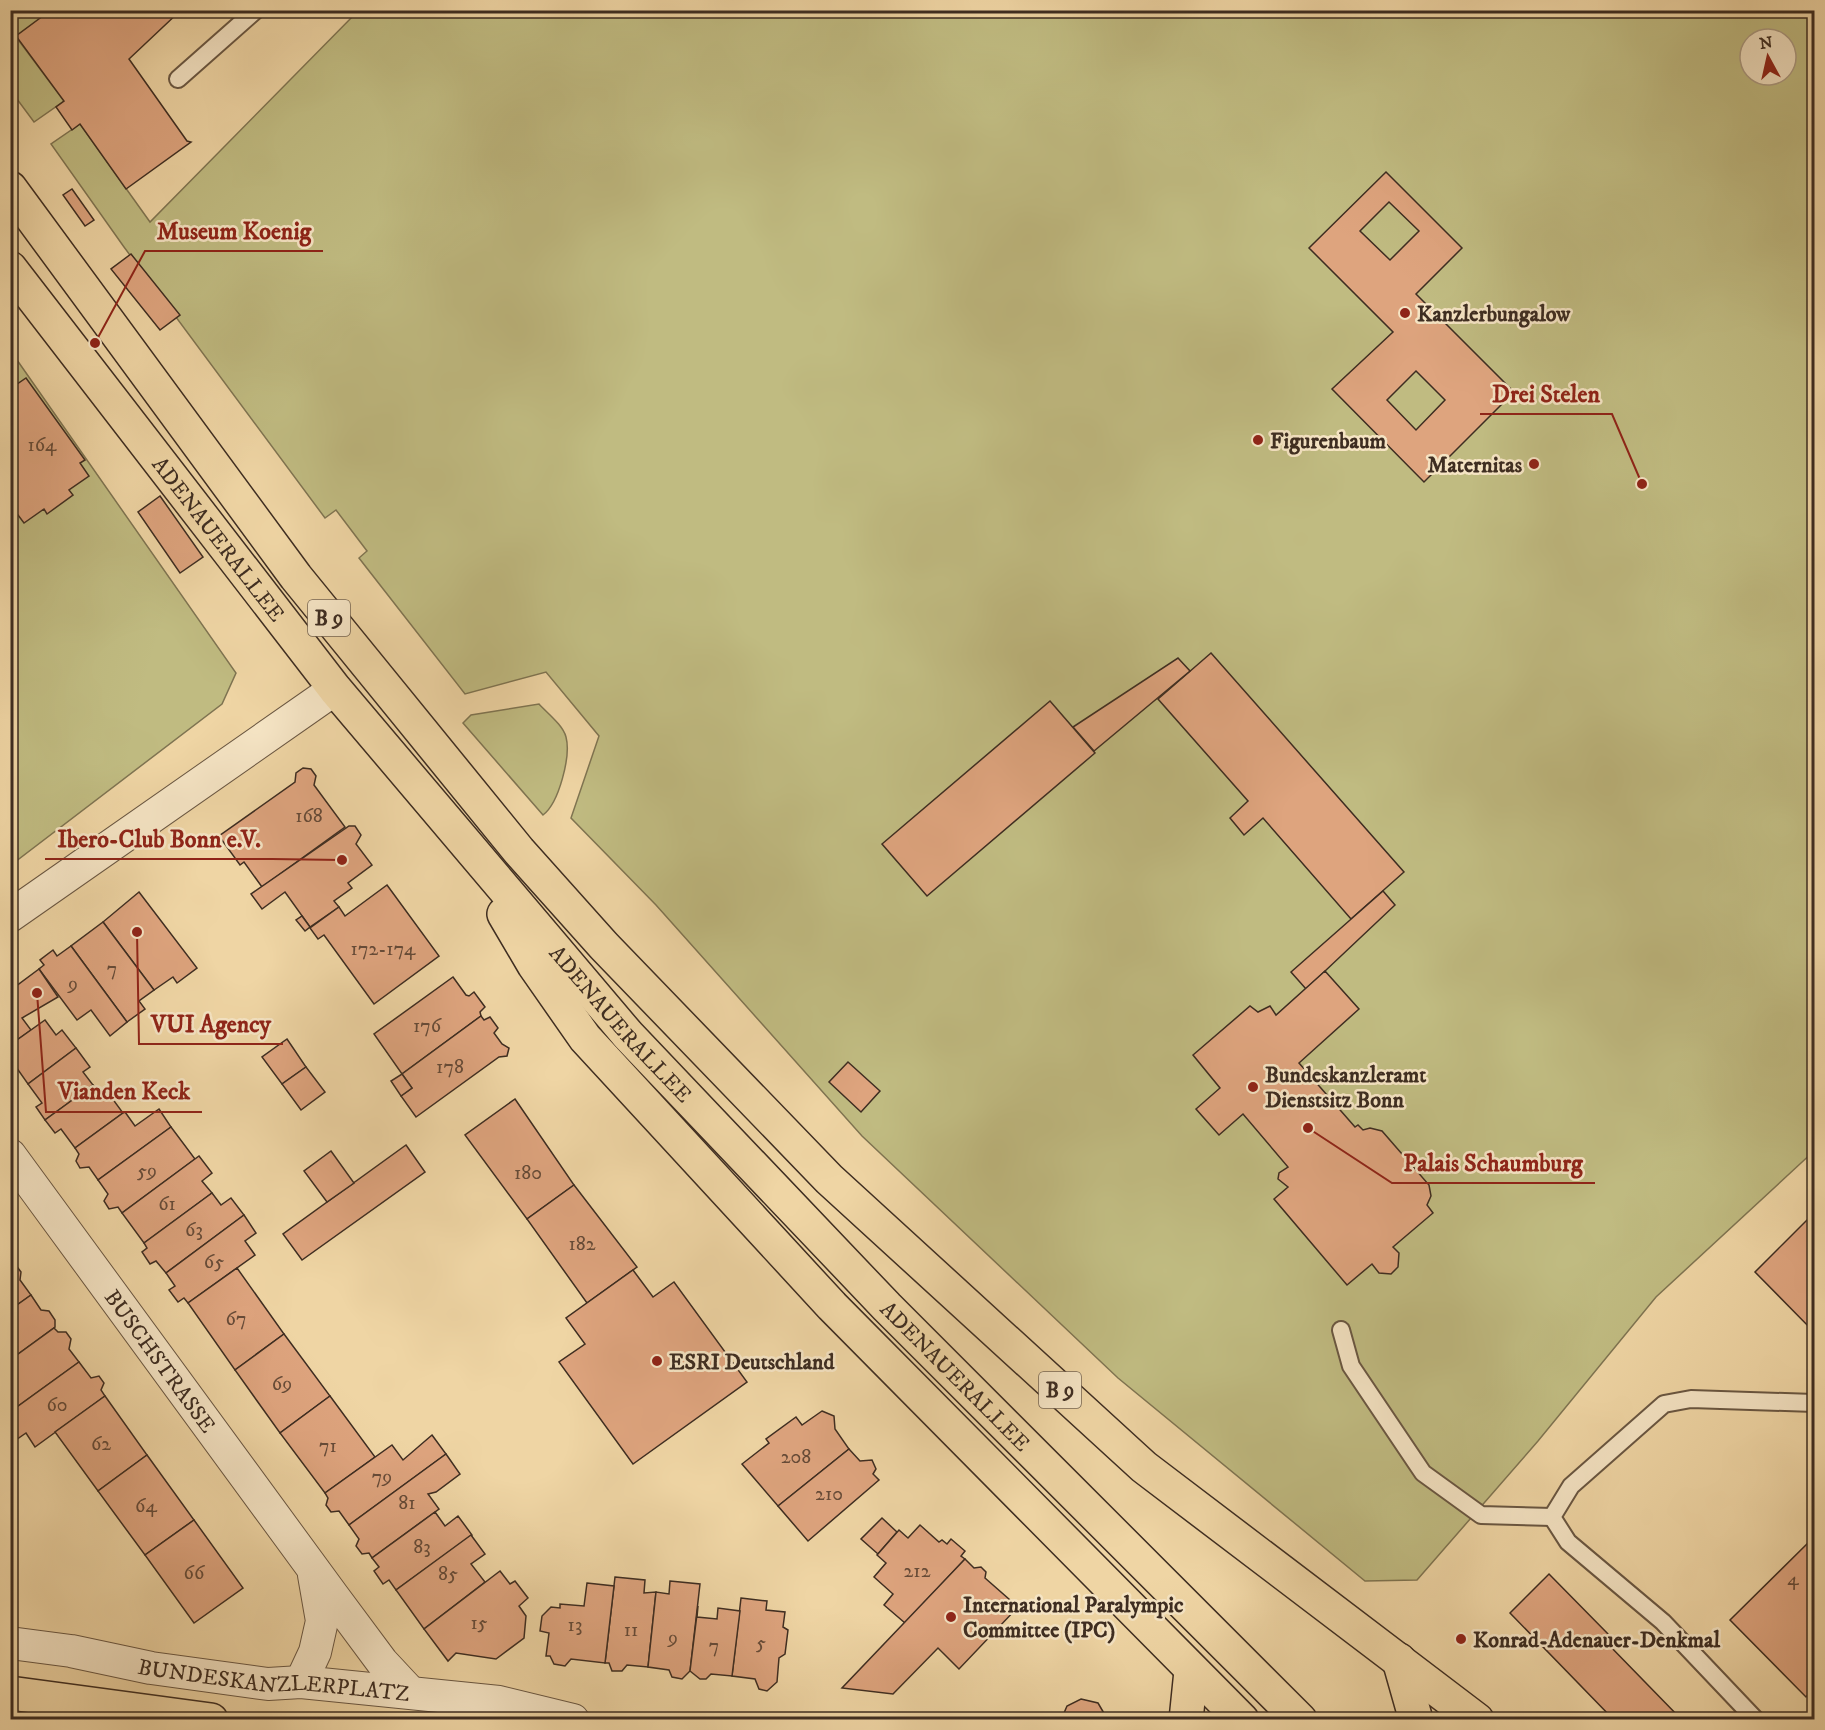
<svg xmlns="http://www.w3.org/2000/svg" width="1825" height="1730" viewBox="0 0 1825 1730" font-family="'IM FELL DW Pica',serif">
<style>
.green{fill:#c0bb81;stroke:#7f7451;stroke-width:1.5;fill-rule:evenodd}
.building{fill:#dea47e;stroke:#3e2d21;stroke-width:1.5;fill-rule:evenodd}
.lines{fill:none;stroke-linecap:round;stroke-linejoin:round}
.service-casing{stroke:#6a5742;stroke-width:20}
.minor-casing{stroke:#6a5742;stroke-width:34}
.primary-casing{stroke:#3e2d21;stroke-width:36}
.service{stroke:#f5e4c4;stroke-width:16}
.minor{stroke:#f5e4c4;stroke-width:32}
.primary{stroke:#efd5a4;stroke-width:33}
.poi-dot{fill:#8f2418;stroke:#f5e4c4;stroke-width:2}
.labels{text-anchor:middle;stroke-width:5;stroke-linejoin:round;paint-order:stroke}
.number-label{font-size:20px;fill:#664b38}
.shield{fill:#f5e4c4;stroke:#756452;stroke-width:1.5}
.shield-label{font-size:21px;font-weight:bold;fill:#3e2d21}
.poi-label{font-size:22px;font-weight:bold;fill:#3e2d21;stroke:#f5e4c4;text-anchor:start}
.street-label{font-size:22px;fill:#3e2d21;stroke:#f5e4c4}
.leader{fill:none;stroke:#8f2418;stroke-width:2}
.callout-dot{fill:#8f2418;stroke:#f5e4c4;stroke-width:2}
.callout-label{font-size:24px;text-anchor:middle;font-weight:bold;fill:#8f2418;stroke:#f5e4c4;stroke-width:5;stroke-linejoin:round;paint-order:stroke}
</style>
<rect width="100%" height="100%" fill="#efd5a4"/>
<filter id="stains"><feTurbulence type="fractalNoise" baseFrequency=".00333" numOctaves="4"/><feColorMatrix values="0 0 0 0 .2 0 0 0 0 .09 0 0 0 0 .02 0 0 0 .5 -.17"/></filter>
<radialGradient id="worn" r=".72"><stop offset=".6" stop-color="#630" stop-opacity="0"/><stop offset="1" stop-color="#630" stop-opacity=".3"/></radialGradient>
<g class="green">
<path d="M11,11H51L16,37L64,101L34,122L11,91Z"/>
<path d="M358,11H1814V1151L1656,1297L1538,1441L1417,1580L1365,1581L1118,1378L862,1136L656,905L571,818L599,736L546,672L465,694L359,558L367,551L336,510L325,518L124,247L51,144L80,124L150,222ZM1750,39H1786V75H1750Z"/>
<path d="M10,350L236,673L222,704L11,865Z"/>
<path d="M539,704C547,713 563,725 566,737C571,756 559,803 543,815L463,723L471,715Z"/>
</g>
<g class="building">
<path d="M51,10H181L129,59L187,141L191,142L126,189L80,124L72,130L56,107L64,101L16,36Z"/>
<path d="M1386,172L1462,248L1416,294L1514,392L1424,482L1332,389L1393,332L1309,248ZM1389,202L1419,231L1390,260L1360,231ZM1416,371L1445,400L1416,430L1387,400Z"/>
<path d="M72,189L94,220L85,226L63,195Z"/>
<path d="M131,254L180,315L160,330L111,269Z"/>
<path d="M26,378L85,460L80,463L89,476L69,490L73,495L47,514L44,509L24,523L15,511L10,514V389Z"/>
<path d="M160,496L203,557L180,573L138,512Z"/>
<path d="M1211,653L1404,872L1351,919L1263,818L1244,835L1230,818L1248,801L1158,699Z"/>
<path d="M1178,658L1190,671L1094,751L1073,727Z"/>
<path d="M1050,701L1095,753L927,896L882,844Z"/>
<path d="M303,768L311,769L316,776L314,785L345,827L262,887L244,862L240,865L219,836L295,782L296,773Z"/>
<path d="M349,826H355L361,835L356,844L372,865L348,883L352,888L334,901L339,907L310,927L285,892L262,909L251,894Z"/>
<path d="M387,885L439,956L374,1004L324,935L318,939L310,928L339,907L345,916Z"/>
<path d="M1383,891L1395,905L1306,989L1291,972Z"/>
<path d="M139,892L197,968L177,983L173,977L154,990L103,922Z"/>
<path d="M302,916L310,927L305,931L296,920Z"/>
<path d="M103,922L154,990L139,1001L145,1009L127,1022L71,946Z"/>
<path d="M71,946L127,1022L110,1036L91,1010L77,1020L39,969L44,965L40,960L53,950L57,956Z"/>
<path d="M39,969L58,997L22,1018L31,1030L10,1045V983L16,986Z"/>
<path d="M1325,971L1359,1009L1299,1063L1355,1127L1358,1125L1363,1130L1370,1128L1382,1131L1429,1185L1431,1196L1427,1205L1433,1213L1393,1247L1399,1253L1398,1267L1391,1274L1379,1273L1372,1264L1347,1285L1274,1199L1288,1187L1278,1179L1279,1173L1288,1167L1243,1114L1219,1135L1196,1109L1220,1088L1193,1055L1250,1006L1258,1012L1270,1006L1276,1015Z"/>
<path d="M453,977L466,995L469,996L474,992L485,1007L480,1012L481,1016L402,1074L374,1034Z"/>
<path d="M481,1016L484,1020L490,1017L498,1028L494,1033L502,1044L509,1048L507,1056L499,1057L416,1117L401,1096L412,1088L402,1074Z"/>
<path d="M45,1020L56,1035L62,1030L76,1048L28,1084L14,1064L10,1067V1045Z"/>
<path d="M287,1039L306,1067L282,1084L262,1057Z"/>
<path d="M76,1048L90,1067L83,1072L93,1085L45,1120L36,1107L42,1103L28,1084Z"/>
<path d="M848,1062L880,1091L861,1112L829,1082Z"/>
<path d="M306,1067L325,1092L301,1110L282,1084Z"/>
<path d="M402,1074L412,1088L401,1096L391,1081Z"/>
<path d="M93,1085L103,1099L109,1094L123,1113L75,1148L61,1129L55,1133L45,1120Z"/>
<path d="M515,1099L574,1185L527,1219L465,1135Z"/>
<path d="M159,1109L171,1127L98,1180L89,1167L80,1168L76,1161L79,1154L75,1148L123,1113L125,1112L135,1126Z"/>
<path d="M171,1127L195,1159L122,1213L118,1207L109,1209L104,1201L108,1194L98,1180Z"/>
<path d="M406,1145L425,1172L302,1260L283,1234Z"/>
<path d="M331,1151L354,1183L327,1202L304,1171Z"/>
<path d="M199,1156L212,1173L202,1181L212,1193L144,1243L122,1213Z"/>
<path d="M574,1185L637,1267L587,1303L527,1219Z"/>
<path d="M212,1193L221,1205L231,1198L244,1215L166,1273L156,1261L150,1264L142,1252L147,1248L144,1243Z"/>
<path d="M1814,1213V1332L1755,1272Z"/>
<path d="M244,1215L256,1233L245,1241L255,1255L188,1303L184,1298L178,1302L169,1290L175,1286L166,1273Z"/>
<path d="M10,1264H15L21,1272L20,1280L31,1295L10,1310Z"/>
<path d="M237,1268L284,1334L235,1370L188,1303Z"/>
<path d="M633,1270L653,1297L674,1282L747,1382L633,1464L559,1362L585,1344L566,1318Z"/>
<path d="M31,1295L41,1310L49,1311L55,1320V1327L10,1360V1310Z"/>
<path d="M54,1328L58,1332H66L71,1339L69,1349L79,1362L10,1412V1360Z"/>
<path d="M284,1334L330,1396L280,1433L235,1370Z"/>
<path d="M79,1362L91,1378L99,1376L104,1383L101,1390L105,1396L35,1447L26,1433L10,1444V1412Z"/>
<path d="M105,1396L147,1455L98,1491L55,1432Z"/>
<path d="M330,1396L375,1457L325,1493L280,1433Z"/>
<path d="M822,1411L834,1416L835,1429L849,1449L778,1506L742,1464L769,1443L766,1439L796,1417L802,1425Z"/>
<path d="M432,1435L446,1454L349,1525L339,1511L331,1512L326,1505L328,1498L325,1493L392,1445L403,1460Z"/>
<path d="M849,1449L860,1461L872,1460L876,1469L873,1474L879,1480L808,1541L778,1506Z"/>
<path d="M446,1454L460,1474L436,1492L428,1494L439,1509L372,1558L369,1553L362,1554L356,1546L359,1539L349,1525Z"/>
<path d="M147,1455L194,1520L145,1555L98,1491Z"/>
<path d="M435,1512L445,1526L458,1516L472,1535L396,1590L389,1580L383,1584L374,1571L379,1567L372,1558Z"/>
<path d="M882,1518L897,1532L878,1554L861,1539Z"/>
<path d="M194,1520L243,1588L194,1623L145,1555Z"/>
<path d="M920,1525L939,1542L942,1540L947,1544L951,1539L965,1551L961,1556L965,1559L905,1623L884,1605L893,1594L874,1577L886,1563L877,1555L899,1530L908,1538Z"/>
<path d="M471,1535L485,1554L471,1564L485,1582L424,1629L396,1590Z"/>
<path d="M1814,1537V1688L1806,1697L1730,1620Z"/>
<path d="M965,1559L974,1568L981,1567L986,1572L985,1578L1018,1607L959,1669L938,1648L893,1694L842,1688Z"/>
<path d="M500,1571L510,1584L515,1581L528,1598L519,1606L526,1616L524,1638L496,1659L456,1653L448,1661L424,1629Z"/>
<path d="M1549,1574L1611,1637L1606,1642L1682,1720H1614L1510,1613Z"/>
<path d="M615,1577L645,1580L644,1593L656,1592L648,1667L627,1665L622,1671H612L609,1663H605Z"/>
<path d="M670,1581L700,1584L690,1671L682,1679L672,1677L669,1670L648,1667L656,1592L669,1594Z"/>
<path d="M587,1583L614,1586L605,1663L571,1659L565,1666L554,1664L550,1656H546L549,1633L540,1631L542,1616L551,1607L560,1608V1604L584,1606Z"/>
<path d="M741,1598L767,1601L766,1610L785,1612L783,1627L788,1630L785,1654L779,1658L777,1682L767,1691L759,1689L755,1679L732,1676Z"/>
<path d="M698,1606L697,1617L717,1619L718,1608L740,1611L732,1676L711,1674L706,1679H700L690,1671Z"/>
<path d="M1081,1699L1098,1703L1108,1720H1061L1067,1706Z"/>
</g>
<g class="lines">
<defs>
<g id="service">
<path d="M178,79L256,10"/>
<path d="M1341,1330L1351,1366L1423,1473L1481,1515L1552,1517"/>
<path d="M1756,1720L1663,1622L1568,1542L1552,1517L1571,1486L1664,1404L1691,1399L1814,1403"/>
</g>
<g id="minor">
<path d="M10,916L335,689"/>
<path id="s1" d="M10,1155L333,1596L382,1662L410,1692"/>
<path id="s2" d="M10,1643L71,1651L151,1668L268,1684L301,1682L499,1702L573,1720"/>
<path d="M301,1682L315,1652L322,1621L314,1575"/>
</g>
<g id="primary">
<path d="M10,188L296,577L519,851L604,946L829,1179L1144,1467L1477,1720"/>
<path id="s3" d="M10,268L335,689L628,1035L887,1307L1300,1720"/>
<path d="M504,914L534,965L585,1038L832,1306L1242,1720"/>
<path d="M1399,1660L1416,1720"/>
<path d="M10,1693L211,1720"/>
<path d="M1186,1720L1191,1671"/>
</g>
</defs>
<use href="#service" class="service-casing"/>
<use href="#minor" class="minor-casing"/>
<use href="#primary" class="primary-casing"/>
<use href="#service" class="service"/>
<use href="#minor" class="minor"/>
<use href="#primary" class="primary"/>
</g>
<g class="poi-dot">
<circle cx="1405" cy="313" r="6"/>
<circle cx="1258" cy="440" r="6"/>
<circle cx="1534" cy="464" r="6"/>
<circle cx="1253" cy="1087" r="6"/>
<circle cx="657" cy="1361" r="6"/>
<circle cx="951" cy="1617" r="6"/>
<circle cx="1461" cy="1639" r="6"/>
</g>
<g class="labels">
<g class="number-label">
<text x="42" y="451">164</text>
<text x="309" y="822">168</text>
<text x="383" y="955">172-174</text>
<text x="112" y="975">7</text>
<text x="73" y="990">9</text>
<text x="427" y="1032">176</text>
<text x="450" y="1073">178</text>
<text x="147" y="1177">59</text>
<text x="528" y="1179">180</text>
<text x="167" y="1210">61</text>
<text x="194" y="1236">63</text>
<text x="582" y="1250">182</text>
<text x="214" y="1268">65</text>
<text x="236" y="1325">67</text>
<text x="282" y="1390">69</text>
<text x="57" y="1411">60</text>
<text x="101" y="1450">62</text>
<text x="328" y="1452">71</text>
<text x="796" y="1463">208</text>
<text x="382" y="1483">79</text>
<text x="829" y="1500">210</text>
<text x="407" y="1509">81</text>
<text x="146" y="1512">64</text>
<text x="422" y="1553">83</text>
<text x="917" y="1577">212</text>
<text x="194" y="1579">66</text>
<text x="448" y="1580">85</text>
<text x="1793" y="1585">4</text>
<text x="479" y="1629">15</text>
<text x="575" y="1631">13</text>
<text x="631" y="1636">11</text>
<text x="673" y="1644">9</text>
<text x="761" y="1649">5</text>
<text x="714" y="1652">7</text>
</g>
<g class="shield">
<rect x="308" y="600" width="42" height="36" rx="4.5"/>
<rect x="1039" y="1372" width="42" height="36" rx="4.5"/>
</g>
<g class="shield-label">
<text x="329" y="625">B 9</text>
<text x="1060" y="1397">B 9</text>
</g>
<g class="poi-label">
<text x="1417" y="321">Kanzlerbungalow</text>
<text x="1270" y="448">Figurenbaum</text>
<text x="1522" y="472" text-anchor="end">Maternitas</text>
<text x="1265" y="1082">Bundeskanzleramt<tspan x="1265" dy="25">Dienstsitz Bonn</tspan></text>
<text x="669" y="1369">ESRI Deutschland</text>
<text x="963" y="1612">International Paralympic<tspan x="963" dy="25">Committee (IPC)</tspan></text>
<text x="1473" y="1647">Konrad-Adenauer-Denkmal</text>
</g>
<g class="street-label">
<text dy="8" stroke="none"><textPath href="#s3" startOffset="342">ADENAUERALLEE</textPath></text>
<text dy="8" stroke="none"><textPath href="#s3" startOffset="972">ADENAUERALLEE</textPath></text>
<text dy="8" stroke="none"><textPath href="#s1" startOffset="255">BUSCHSTRASSE</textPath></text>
<text dy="8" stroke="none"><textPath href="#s3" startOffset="1458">ADENAUERALLEE</textPath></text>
<text dy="8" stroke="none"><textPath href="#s2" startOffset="267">BUNDESKANZLERPLATZ</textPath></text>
</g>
</g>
<path class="leader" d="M95 343L145 251H323M1642 484L1612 414H1480M342 860L272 859H45M137 932L139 1044H283M37 993L46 1112H202M1308 1128L1392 1183H1595"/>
<g class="callout-dot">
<circle cx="95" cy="343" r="6"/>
<circle cx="1642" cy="484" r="6"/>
<circle cx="342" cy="860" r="6"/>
<circle cx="137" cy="932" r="6"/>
<circle cx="37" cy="993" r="6"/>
<circle cx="1308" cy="1128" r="6"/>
</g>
<g class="callout-label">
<text x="234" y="239">Museum Koenig</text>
<text x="1546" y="402">Drei Stelen</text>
<text x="159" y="847">Ibero-Club Bonn e.V.</text>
<text x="211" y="1032">VUI Agency</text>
<text x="124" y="1099">Vianden Keck</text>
<text x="1493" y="1171">Palais Schaumburg</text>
</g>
<rect width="1825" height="1730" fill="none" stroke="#efd5a4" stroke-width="36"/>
<rect x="12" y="12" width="1801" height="1706" fill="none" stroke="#3e2d21" stroke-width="3"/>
<rect x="18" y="18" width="1789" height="1694" fill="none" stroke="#3e2d21" stroke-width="1.5"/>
<g transform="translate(1768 57) rotate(352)"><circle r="28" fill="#f5e4c4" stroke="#ac9b83" stroke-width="1.5"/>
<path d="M0-4.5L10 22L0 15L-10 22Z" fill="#8f2418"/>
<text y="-9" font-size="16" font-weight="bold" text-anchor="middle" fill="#3e2d21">N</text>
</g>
<rect width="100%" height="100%" filter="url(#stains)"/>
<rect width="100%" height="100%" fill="url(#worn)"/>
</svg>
